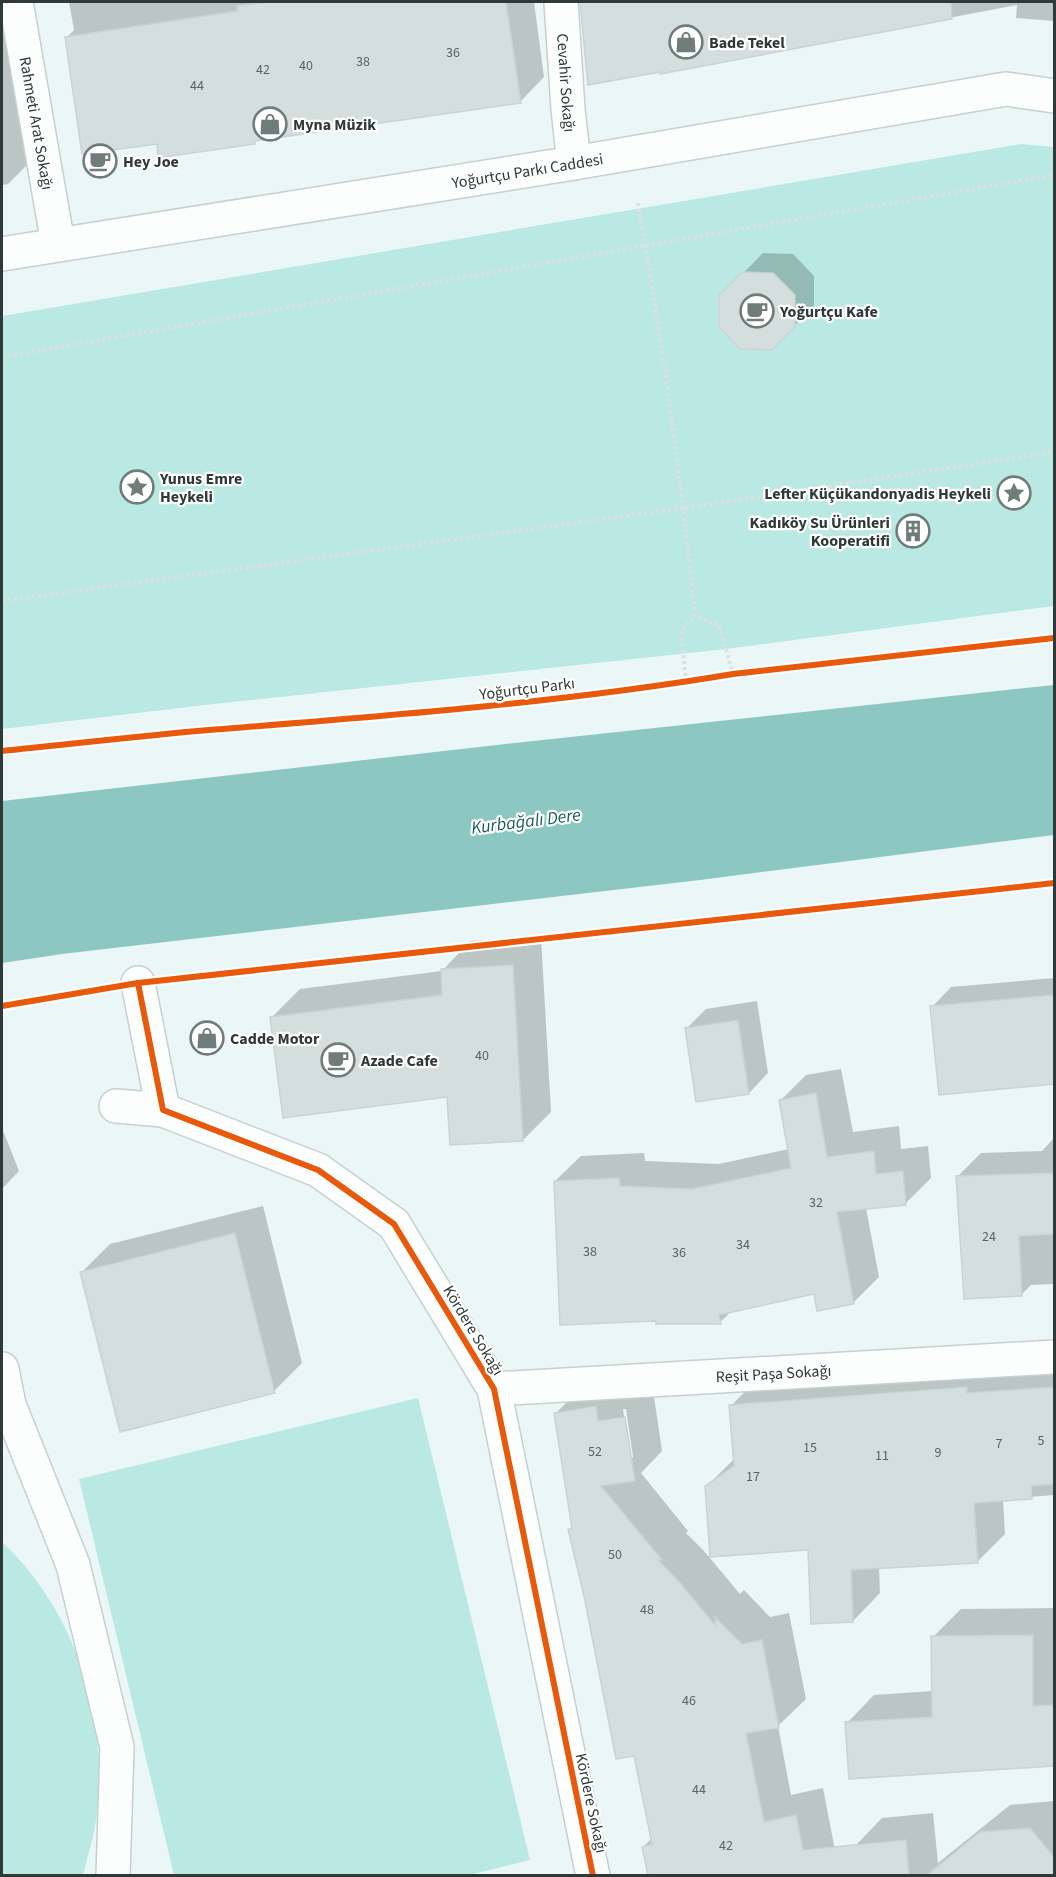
<svg xmlns="http://www.w3.org/2000/svg" width="1056" height="1877" viewBox="0 0 1056 1877" font-family="'Source Sans 3',sans-serif">
<style>
.green{fill:#bae9e4}
.water{fill:#8cc7c2}
.shadow{fill:#0003;fill-rule:evenodd}
.building{fill:#d4dfdd;stroke:#c8d3d2;stroke-width:1.5}
.lines{fill:none;stroke-linecap:round;stroke-linejoin:round}
.minor-casing{stroke:#c6d0d0;stroke-width:36}
.path{stroke:#dce0e0;stroke-width:4;stroke-dasharray:3 3;stroke-linecap:butt}
.minor{stroke:#fcfefe;stroke-width:33}
.cycleway-casing{stroke:#fff;stroke-width:10}
.cycleway{stroke:#e8590c;stroke-width:6}
.labels{text-anchor:middle;stroke-width:4.5;stroke-linejoin:round;paint-order:stroke}
.number-label{font-size:14px;fill:#596361}
.poi-label{font-size:16px;font-weight:bold;fill:#2f3937;stroke:#fff;text-anchor:start}
.street-label{font-size:16px;fill:#2f3937;stroke:#fff}
.water-label{font-size:18px;font-style:italic;fill:#1b5e58;stroke:#fff}
</style>
<rect width="100%" height="100%" fill="#eaf7f6"/>
<g class="green">
<path d="M1021,144L1054,147V606L726,649L205,705L2,729V316Z"/>
<path d="M418,1398L530,1860L465,1876L174,1875L79,1479Z"/>
<path d="M2,1542C72,1607 107,1710 98,1804C96,1828 89,1852 83,1875H2Z"/>
</g>
<path class="water" d="M1054,685V835L700,880L62,954L2,963V801L524,742Z"/>
<g class="shadow">
<path d="M2,2L44,148L8,184L2,185Z"/>
<path d="M69,2H534L544,77L520,102L258,139L254,143L158,142L67,37L74,30Z"/>
<path d="M581,2H1054V21L1016,18L1017,5L662,72V70L589,83Z"/>
<path d="M763,253L793,254L814,276V306L772,348L721,296Z"/>
<path d="M541,937L551,1112L523,1140L449,1095L272,1017L300,989L442,971L470,941Z"/>
<path d="M1054,978V1082L940,1094L932,1007L951,987Z"/>
<path d="M757,1001L768,1073L749,1093L686,1029L706,1009Z"/>
<path d="M841,1069L853,1132L899,1126L901,1149L928,1146L931,1178L906,1203L866,1208L879,1277L853,1303L815,1293L733,1310L720,1322L555,1181L581,1156L644,1153L645,1161L719,1164L789,1149L780,1101L806,1075Z"/>
<path d="M2,1128L19,1171L2,1189Z"/>
<path d="M1053,1139L1054,1284L1031,1285L1021,1295L957,1177L981,1153L1042,1151Z"/>
<path d="M263,1206L302,1363L274,1391L82,1272L110,1244Z"/>
<path d="M1054,1362V1495L1003,1499L1005,1534L977,1562L879,1567L880,1593L853,1621L809,1548L707,1486L734,1459L731,1406L758,1378Z"/>
<path d="M583,1386L653,1390L662,1451L641,1473L688,1531L686,1533L704,1551L740,1594L744,1590L770,1617L789,1613L806,1699L778,1726L791,1795L823,1788L840,1876H649L643,1847L652,1838L636,1754L585,1596L570,1530L573,1527L556,1413ZM623,1409H626L633,1457L630,1460Z"/>
<path d="M1054,1608V1764L850,1777L847,1723L874,1695L933,1691V1637L961,1609Z"/>
<path d="M1054,1801V1876H856L855,1846L882,1818L933,1813L938,1863L1010,1805Z"/>
</g>
<g class="building">
<path d="M268,2H506L521,103L254,141L255,144L158,158L157,144L82,154L65,37L237,11V6Z"/>
<path d="M580,2H951L952,19L660,74V72L588,85Z"/>
<path d="M742,272L773,273L795,295V327L772,350L740,349L719,327V295Z"/>
<path d="M513,965L523,1141L450,1145L447,1097L283,1118L270,1017L442,995L441,969Z"/>
<path d="M1054,995V1084L939,1095L930,1006Z"/>
<path d="M738,1020L749,1094L696,1102L685,1028Z"/>
<path d="M816,1093L827,1157L874,1151L876,1174L903,1171L906,1205L837,1212L854,1304L817,1311L814,1294L719,1315L721,1324H656V1321L560,1325L554,1181L619,1178L620,1186L692,1189L791,1168L779,1100Z"/>
<path d="M1054,1173V1234L1019,1236L1022,1296L964,1299L956,1176Z"/>
<path d="M235,1233L275,1393L120,1432L80,1272Z"/>
<path d="M967,1387V1393L1054,1387V1484L1031,1486L1032,1499L974,1503L978,1563L851,1570L853,1622L811,1624L808,1550L710,1557L705,1486L734,1466L729,1405Z"/>
<path d="M596,1406L598,1421L625,1417L635,1481L601,1486L662,1560H658L676,1578L716,1626L715,1617L742,1644L762,1640L779,1728L746,1733L764,1822L796,1815L803,1850L906,1840L909,1875H648L642,1847L652,1844L634,1756L616,1759L584,1596L568,1529H572L554,1413Z"/>
<path d="M1033,1635V1706L1054,1705V1766L849,1779L845,1722L932,1717L931,1636Z"/>
<path d="M1030,1828L1054,1857V1875H927L980,1832Z"/>
</g>
<g class="lines">
<defs>
<g id="minor">
<path id="s1" d="M16,2L58,244"/>
<path id="s2" d="M561,2L568,109L574,163"/>
<path id="s3" d="M2,254L574,163L1006,89L1054,96"/>
<path d="M138,983L163,1110L318,1170L394,1224L494,1389L593,1876"/>
<path d="M116,1106L163,1110"/>
<path d="M2,1369L9,1405L73,1565L117,1747L113,1876"/>
<path id="s4" d="M494,1389L1054,1357"/>
</g>
</defs>
<use href="#minor" class="minor-casing"/>
<g class="path">
<path d="M638,203C662,340 681,477 695,616L719,625L733,674"/>
<path d="M2,357L1054,175"/>
<path d="M2,601L684,508L1054,452"/>
<path d="M686,682L681,630L695,616"/>
</g>
<use href="#minor" class="minor"/>
<defs>
<g id="cycleway">
<path d="M2,751C71,744 140,736 209,730C384,716 560,703 733,674L1054,638"/>
<path d="M138,983L163,1110L318,1170L394,1224L494,1389L593,1876"/>
<path d="M2,1006L138,983L1054,883"/>
</g>
</defs>
<use href="#cycleway" class="cycleway-casing"/>
<use href="#cycleway" class="cycleway"/>
</g>
<defs>
<symbol id="shop-ring" viewBox="-11 -11 22 22"><circle r="9.5" fill="#fff" stroke="#707c7a" stroke-width="1.5"/><path d="M-5-2.5h2.3a2.7 3.5 0 0 1 5.4 0H5L5.5 6h-11ZM-1.5-2.5h3a1.5 2.3 0 0 0-3 0Z" fill="#707c7a"/></symbol>
<symbol id="cafe-ring" viewBox="-11 -11 22 22"><circle r="9.5" fill="#fff" stroke="#707c7a" stroke-width="1.5"/><path d="M-5.5-4.5H6V0H3Q3 3.5 0 3.5H-2.5Q-5.5 3.5-5.5 0ZM3-3.2v2h1.7v-2ZM-6 4.5H4V6H-6Z" fill="#707c7a"/></symbol>
<symbol id="sight-ring" viewBox="-11 -11 22 22"><circle r="9.5" fill="#fff" stroke="#707c7a" stroke-width="1.5"/><path d="M0-6L1.8-2.2L6-1.7L2.9 1.2L3.7 5.4L0 3.3L-3.7 5.4L-2.9 1.2L-6-1.7L-1.8-2.2Z" fill="#707c7a"/></symbol>
<symbol id="building-ring" viewBox="-11 -11 22 22"><circle r="9.5" fill="#fff" stroke="#707c7a" stroke-width="1.5"/><path d="M-4-6H4V6H1V3H-1V6H-4ZM-2.5-4.3h1.7v1.8h-1.7ZM.8-4.3h1.7v1.8H.8ZM-2.5-1h1.7V.8h-1.7ZM.8-1h1.7V.8H.8Z" fill="#707c7a"/></symbol>
</defs>
<g fill-rule="evenodd">
<use href="#shop-ring" x="667" y="23" width="38" height="38"/>
<use href="#shop-ring" x="251" y="105" width="38" height="38"/>
<use href="#cafe-ring" x="81" y="142" width="38" height="38"/>
<use href="#cafe-ring" x="738" y="292" width="38" height="38"/>
<use href="#sight-ring" x="118" y="468" width="38" height="38"/>
<use href="#sight-ring" x="995" y="474" width="38" height="38"/>
<use href="#building-ring" x="894" y="512" width="38" height="38"/>
<use href="#shop-ring" x="188" y="1019" width="38" height="38"/>
<use href="#cafe-ring" x="319" y="1041" width="38" height="38"/>
</g>
<g class="labels">
<g class="number-label">
<text x="453" y="57">36</text>
<text x="363" y="66">38</text>
<text x="306" y="70">40</text>
<text x="263" y="74">42</text>
<text x="197" y="90">44</text>
<text x="482" y="1060">40</text>
<text x="816" y="1207">32</text>
<text x="989" y="1241">24</text>
<text x="743" y="1249">34</text>
<text x="590" y="1256">38</text>
<text x="679" y="1257">36</text>
<text x="1041" y="1445">5</text>
<text x="999" y="1448">7</text>
<text x="810" y="1452">15</text>
<text x="595" y="1456">52</text>
<text x="938" y="1457">9</text>
<text x="882" y="1460">11</text>
<text x="753" y="1481">17</text>
<text x="615" y="1559">50</text>
<text x="647" y="1614">48</text>
<text x="689" y="1705">46</text>
<text x="699" y="1794">44</text>
<text x="726" y="1850">42</text>
</g>
<g class="poi-label">
<text x="709" y="48">Bade Tekel</text>
<text x="293" y="130">Myna Müzik</text>
<text x="123" y="167">Hey Joe</text>
<text x="780" y="317">Yoğurtçu Kafe</text>
<text x="160" y="484">Yunus Emre<tspan x="160" dy="18">Heykeli</tspan></text>
<text x="991" y="499" text-anchor="end">Lefter Küçükandonyadis Heykeli</text>
<text x="890" y="528" text-anchor="end">Kadıköy Su Ürünleri<tspan x="890" dy="18">Kooperatifi</tspan></text>
<text x="230" y="1044">Cadde Motor</text>
<text x="361" y="1066">Azade Cafe</text>
</g>
<g class="street-label">
<text dy="6" stroke="none"><textPath href="#s2" startOffset="81">Cevahir Sokağı</textPath></text>
<text dy="6" stroke="none"><textPath href="#s1" startOffset="123">Rahmeti Arat Sokağı</textPath></text>
<text dy="6" stroke="none"><textPath href="#s3" startOffset="532">Yoğurtçu Parkı Caddesi</textPath></text>
<text transform="translate(527 688) rotate(-7)" y="6">Yoğurtçu Parkı</text>
<text transform="translate(474 1330) rotate(59)" y="6">Kördere Sokağı</text>
<text dy="6" stroke="none"><textPath href="#s4" startOffset="280">Reşit Paşa Sokağı</textPath></text>
<text transform="translate(592 1803) rotate(78)" y="6">Kördere Sokağı</text>
</g>
<g class="water-label">
<text transform="translate(526 821) rotate(-7)" y="6">Kurbağalı Dere</text>
</g>
</g>
<rect width="1056" height="1877" fill="none" stroke="#2f3937" stroke-width="6"/>
</svg>
